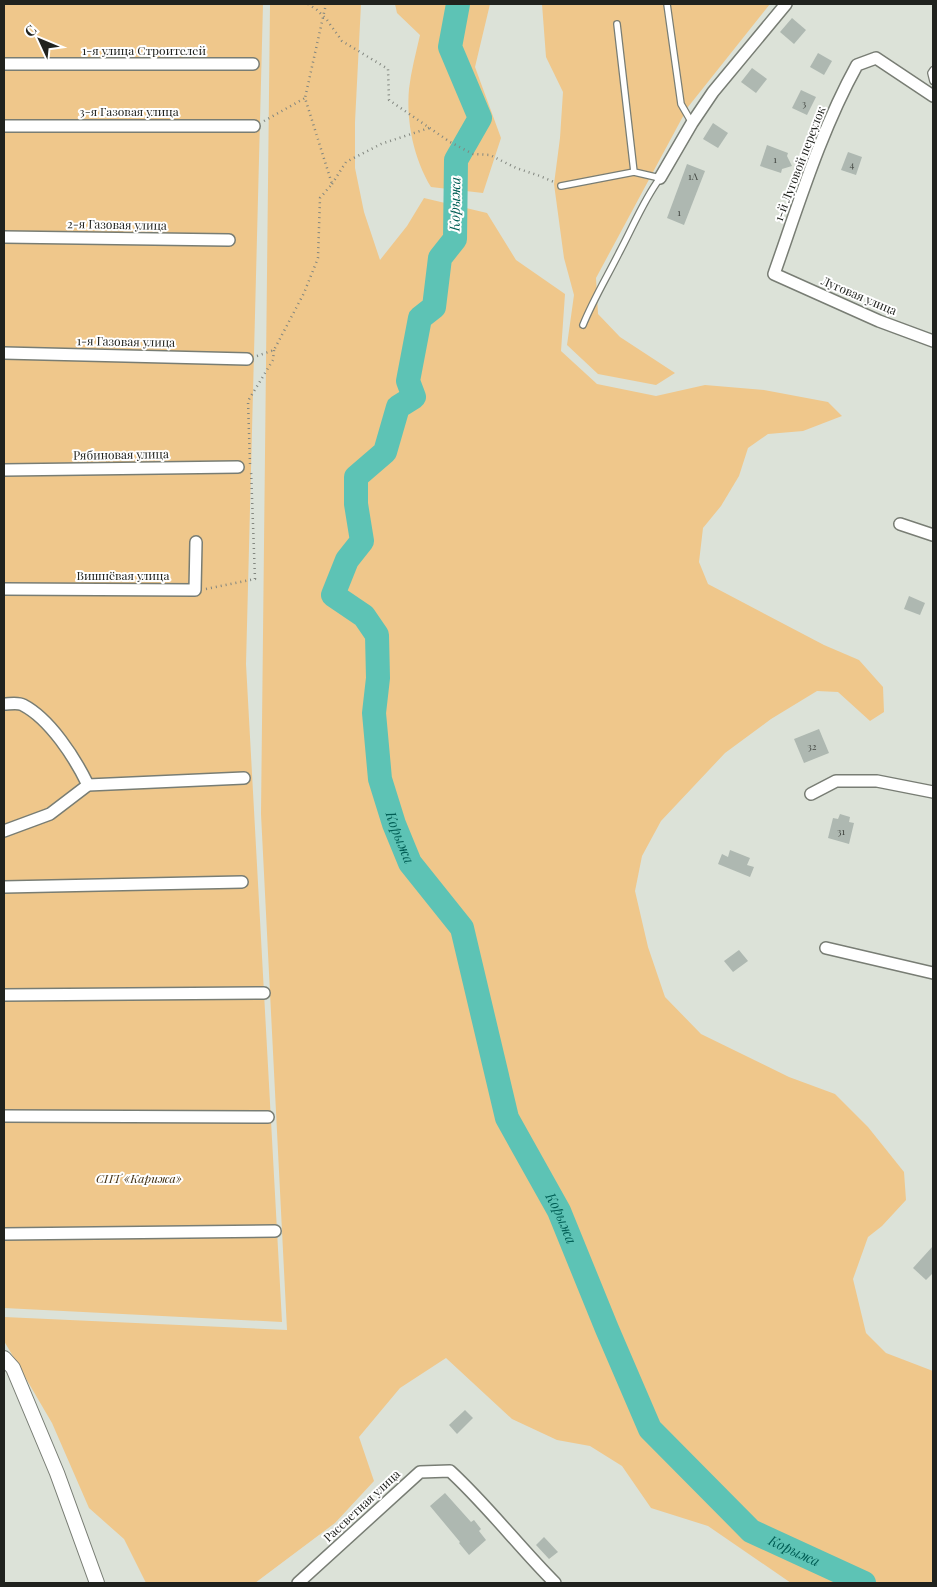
<svg xmlns="http://www.w3.org/2000/svg" width="937" height="1587" viewBox="0 0 937 1587" font-family="'Playfair Display',serif">
<style>
.green{fill:#efc78b}
.lines{fill:none;stroke-linecap:round;stroke-linejoin:round}
.river{stroke:#5dc3b5;stroke-width:24}
.building{fill:#aeb8b1}
.service-casing{stroke:#787d74;stroke-width:8}
.minor-casing{stroke:#787d74;stroke-width:14}
.tertiary-casing{stroke:#787d74;stroke-width:16}
.path{stroke:#82867f;stroke-width:2.5;stroke-dasharray:1 4;stroke-linecap:butt}
.service{stroke:#fff;stroke-width:5.5}
.minor{stroke:#fff;stroke-width:11}
.tertiary{stroke:#fff;stroke-width:14}
.labels{text-anchor:middle;stroke-width:4;stroke-linejoin:round;paint-order:stroke}
.number-label{font-size:10px;fill:#444843}
.street-label{font-size:12px;fill:#20221e;stroke:#fff}
.park-label{font-size:12px;font-style:italic;fill:#423012;stroke:#fff}
.water-label{font-size:14px;font-style:italic;fill:#015e55;stroke:#fff}
</style>
<rect width="100%" height="100%" fill="#dce2d8"/>
<g class="green">
<path d="M4,4H263L246,664L282,1322L4,1308Z"/>
<path d="M270,4H361L355,122V168L364,212L380,260L407,226L424,198L487,213L516,260L565,294L561,351L597,384L656,396L705,385L764,390L828,402L842,416L803,431L768,434L748,448L739,476L721,506L703,528L699,562L708,584L824,645L859,660L883,687L884,712L870,721L838,692L817,691L771,719L725,753L661,821L642,856L635,891L648,947L665,997L701,1034L789,1077L835,1094L868,1127L904,1172L906,1200L882,1226L868,1237L853,1279L866,1333L886,1353L933,1371V1583H791L708,1526L651,1508L622,1466L590,1446L557,1440L512,1419L446,1358L400,1388L359,1437L374,1481L335,1523L255,1583H146L124,1539L89,1508L52,1423L4,1341V1317L287,1330L261,814Z"/>
<path d="M395,4H490L475,67L501,138L483,193L431,187C414,159 406,122 409,89C411,71 416,53 420,35L397,13Z"/>
<path d="M542,4H770L688,107L596,278L598,314L620,337L675,373L656,385L598,374L567,345L574,295L564,258L554,184L560,138L563,92L546,57Z"/>
</g>
<g class="lines">
<path class="river" id="s1" d="M458,4L450,47L480,118L456,160L455,239L440,258L434,307L420,318L408,381L414,397L398,407L385,452L356,477V504L362,541L347,560L333,595L364,616L377,635L378,678L374,713L380,779L394,824L410,863L462,928L507,1118L559,1211L607,1329L650,1429L751,1531L864,1583"/>
</g>
<g class="building">
<path d="M792,18L806,30L794,44L780,32Z"/>
<path d="M818,53L832,61L824,75L810,67Z"/>
<path d="M752,68L767,79L756,93L741,82Z"/>
<path d="M801,90L816,97L807,115L792,108Z"/>
<path d="M713,123L728,133L718,148L703,139Z"/>
<path d="M767,145L788,153L787,156L792,166L782,169L781,173L760,166Z"/>
<path d="M848,152L862,157L856,175L841,170Z"/>
<path d="M687,164L705,171L684,225L667,218Z"/>
<path d="M909,596L925,603L920,615L904,609Z"/>
<path d="M819,729L829,753L804,763L794,739Z"/>
<path d="M840,814L850,817L849,822L854,823L849,844L828,838L833,818L838,819Z"/>
<path d="M730,850L750,858L747,865L754,867L750,877L718,864L722,854L728,857Z"/>
<path d="M739,950L748,961L733,972L724,961Z"/>
<path d="M933,1246V1273L926,1280L913,1268Z"/>
<path d="M465,1410L473,1418L457,1434L449,1425Z"/>
<path d="M445,1493L471,1522L474,1520L481,1529L479,1531L486,1540L469,1555L459,1543L460,1542L430,1506Z"/>
<path d="M544,1537L558,1552L549,1559L536,1545Z"/>
</g>
<g class="lines">
<defs>
<g id="service">
<path d="M667,4L681,104L692,123"/>
<path d="M933,70L931,73L933,81"/>
<path d="M561,186L634,172"/>
<path d="M583,325C593,300 607,277 619,253C633,227 643,201 660,178L634,172L617,24"/>
</g>
<g id="minor">
<path d="M4,64H253"/>
<path d="M933,96L876,58L857,65C821,130 799,203 774,274L879,321L933,341"/>
<path d="M4,126H254"/>
<path d="M660,178L692,123L713,92L786,4"/>
<path d="M4,237L229,240"/>
<path d="M4,353L247,359"/>
<path d="M4,470L238,467"/>
<path d="M900,524L933,535"/>
<path d="M4,589L195,590L196,542"/>
<path d="M4,704C9,704 18,702 23,705C50,719 75,758 88,785"/>
<path d="M811,794L836,781H877L933,792"/>
<path d="M4,831L50,814L88,785L244,778"/>
<path d="M4,887L242,882"/>
<path d="M826,948L933,973"/>
<path d="M4,995L264,993"/>
<path d="M4,1116L268,1117"/>
<path d="M4,1234L275,1231"/>
<path d="M298,1583L420,1472L450,1471C488,1506 519,1547 555,1583"/>
</g>
<path id="tertiary" d="M4,1358L13,1368L57,1473L97,1583"/>
</defs>
<use href="#service" class="service-casing"/>
<use href="#minor" class="minor-casing"/>
<use href="#tertiary" class="tertiary-casing"/>
<g class="path">
<path d="M308,4L317,10L327,20L342,41L388,69L389,100L450,142L473,154L490,155L516,168L540,176L554,182"/>
<path d="M264,121L305,98"/>
<path d="M332,184L346,162L381,144L429,128"/>
<path d="M257,356L274,350L304,293L318,258L320,198L332,184L305,98L326,4"/>
<path d="M250,464L248,401L273,360L274,350"/>
<path d="M206,589L255,579L251,470"/>
</g>
<use href="#service" class="service"/>
<use href="#minor" class="minor"/>
<use href="#tertiary" class="tertiary"/>
</g>
<g class="labels">
<g class="number-label">
<text x="804" y="107">3</text>
<text x="775" y="163">1</text>
<text x="852" y="168">4</text>
<text x="693" y="180">1А</text>
<text x="679" y="216">1</text>
<text x="812" y="750">32</text>
<text x="841" y="835">31</text>
</g>
<g class="street-label">
<text x="144" y="55">1-я улица Строителей</text>
<text x="129" y="116">3-я Газовая улица</text>
<text transform="translate(800 164) rotate(-69)" y="4">1-й Луговой переулок</text>
<text transform="translate(117 225) rotate(1)" y="4">2-я Газовая улица</text>
<text transform="translate(859 296) rotate(23)" y="4">Луговая улица</text>
<text transform="translate(126 342) rotate(1)" y="4">1-я Газовая улица</text>
<text transform="translate(121 455) rotate(-1)" y="4">Рябиновая улица</text>
<text x="123" y="580">Вишнёвая улица</text>
<text transform="translate(362 1506) rotate(-43)" y="4">Рассветная улица</text>
</g>
<g class="park-label">
<text x="139" y="1183">СНТ «Карижа»</text>
</g>
<g class="water-label">
<text transform="translate(455 204) rotate(-89)" y="5">Корыжа</text>
<text dy="5" stroke="none"><textPath href="#s1" startOffset="918">Корыжа</textPath></text>
<text dy="5" stroke="none"><textPath href="#s1" startOffset="1338">Корыжа</textPath></text>
<text dy="5" stroke="none"><textPath href="#s1" startOffset="1758">Корыжа</textPath></text>
</g>
</g>
<rect width="937" height="1587" fill="none" stroke="#20221e" stroke-width="10"/>
<g transform="translate(40 40) rotate(314)" stroke="#ffffff" stroke-width="4" paint-order="stroke">
<path d="M0-4L9 19L0 12L-9 19Z" fill="#20221e"/>
<text y="-8" font-size="14" font-weight="bold" text-anchor="middle" fill="#20221e">С</text>
</g>
</svg>
